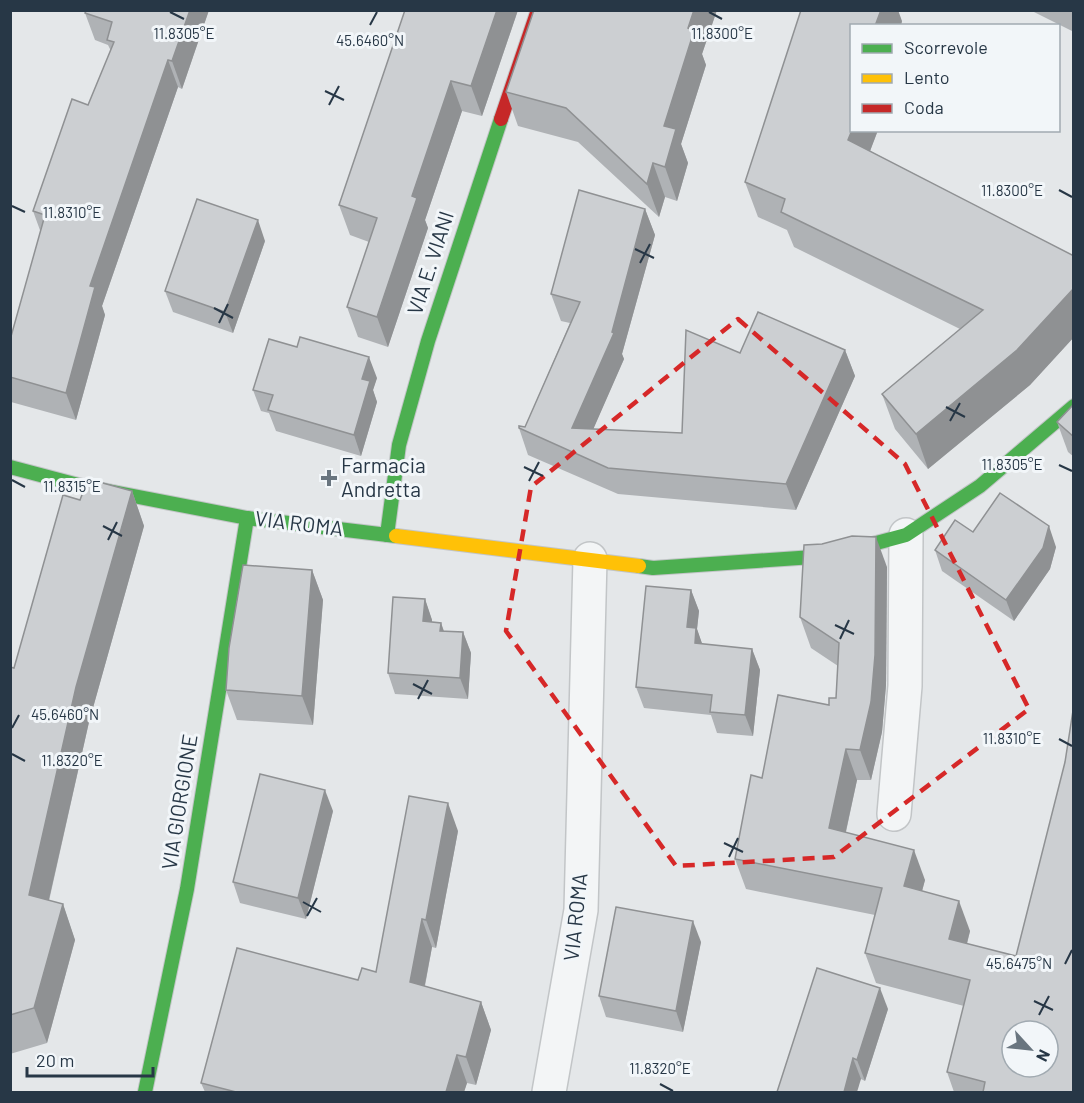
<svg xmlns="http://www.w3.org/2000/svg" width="1084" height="1103" viewBox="0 0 1084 1103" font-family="Barlow,sans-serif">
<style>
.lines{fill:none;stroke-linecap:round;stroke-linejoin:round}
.street-casing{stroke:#c2c5c7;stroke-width:36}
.fast-casing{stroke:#c2c5c7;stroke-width:16}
.slow-casing{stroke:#c2c5c7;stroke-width:16}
.jam-casing{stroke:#c2c5c7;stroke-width:16}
.street{stroke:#f3f5f6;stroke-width:33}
.fast{stroke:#4caf50;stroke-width:14}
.slow{stroke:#ffc107;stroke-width:14}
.jam{stroke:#c62828;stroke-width:14}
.wall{fill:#afb2b5}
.shaded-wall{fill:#8f9193}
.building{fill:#cccfd2;stroke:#8f9193;stroke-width:1.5;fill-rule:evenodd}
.marked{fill:none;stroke:#d62828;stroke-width:4.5;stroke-dasharray:12 8;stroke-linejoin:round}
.ticks{fill:none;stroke:#273746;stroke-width:2}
.poi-dot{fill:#69757f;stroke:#f2f6f9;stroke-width:2}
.labels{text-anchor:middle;stroke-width:6;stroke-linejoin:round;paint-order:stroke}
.street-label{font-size:21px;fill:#273746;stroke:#f2f6f9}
.poi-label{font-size:21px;fill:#273746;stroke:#f2f6f9;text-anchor:start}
.ticks-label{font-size:15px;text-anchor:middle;fill:#273746;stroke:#f2f6f9;stroke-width:6;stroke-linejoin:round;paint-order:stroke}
</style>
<rect width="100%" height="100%" fill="#e4e7e9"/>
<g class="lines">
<defs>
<g id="street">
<path d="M894,814L905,686L906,535"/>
<path d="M549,1092L581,910L590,559"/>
</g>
<g id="fast">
<path d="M10,467L82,486L247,518L396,536"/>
<path d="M387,535L399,445L428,341L501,119"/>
<path d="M639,566L653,568L828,556L906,535L980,486L1074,406"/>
<path d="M145,1092L187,889L247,518"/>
</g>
<path id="slow" d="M396,536L639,566"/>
<path id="jam" d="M501,119L538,10"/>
</defs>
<use href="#street" class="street-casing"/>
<use href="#fast" class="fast-casing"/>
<use href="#slow" class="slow-casing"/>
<use href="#jam" class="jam-casing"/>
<use href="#street" class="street"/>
<use href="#fast" class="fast"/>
<use href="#slow" class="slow"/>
<use href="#jam" class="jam"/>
</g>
<g class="wall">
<path d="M86,10H209L182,89L178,87L102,306L105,315L76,420L11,402L10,340L41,233L33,211L88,105L111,51L108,45L95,40L85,13Z"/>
<path d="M405,10H518L482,116L462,111L425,220L428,228L388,347L358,337L347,307L369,242L350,235L339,205Z"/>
<path d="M534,10H717L702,54L706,65L681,144L688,163L677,201L665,197L659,217L578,142L518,126L506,92Z"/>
<path d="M1030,10H1074V32Z"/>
<path d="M902,21L852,130H878L870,151L1074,256V337L1030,385L928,469L895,429L882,394L960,329L794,247L787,230L758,217L745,182Z"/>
<path d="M645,209L655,235L622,354L624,359L593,429L682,433L740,353L845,350L855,376L796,510L618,494L528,455L519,428L525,427L570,323L561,321L551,294Z"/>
<path d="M265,241L233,333L173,312L165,291Z"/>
<path d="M377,378L373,390L377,402L361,456L276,431L269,413L261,411L253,390Z"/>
<path d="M1074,404V457L1068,452L1057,422Z"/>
<path d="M132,491L144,526L89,722L49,901L63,904L75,940L47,1043L10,1054V667L14,668L80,500Z"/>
<path d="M973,532L1056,547L1050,569L1014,621L942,571L935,550Z"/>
<path d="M887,567L886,685L882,732L871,780H857L846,832L925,880L922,891L970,931L967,944L1074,1092H954L947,1072L964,1006L876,983L865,953L875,915L746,889L735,859L762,778L829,705L836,698L838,666L811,648L800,617Z"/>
<path d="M312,570L323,600L313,725L237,720L226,690Z"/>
<path d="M691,590L699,611L697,629L702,644L752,649L760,670L753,736L717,733L711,715L644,708L636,687Z"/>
<path d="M425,599L432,620V622L441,623L444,631L463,632L471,653L468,699L395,694L388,673Z"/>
<path d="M333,811L306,919L240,903L233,882Z"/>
<path d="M458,831L436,948L432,947L425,986L481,1002L491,1030L476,1085L467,1083L464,1092H205L201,1083L358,980L376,972Z"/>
<path d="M701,942L683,1032L606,1017L599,996Z"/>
<path d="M888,1009L865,1081L861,1079L777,1092Z"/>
</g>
<g class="shaded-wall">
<path d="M190,10H209L182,89L172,61Z"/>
<path d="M497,10H518L482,116L471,86Z"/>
<path d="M694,10H717L702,54L706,65L681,144L688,163L677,201L665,167L664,126L688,28Z"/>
<path d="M881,10H898L902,21L901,26H875Z"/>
<path d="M168,60L178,87L102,306L105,315L76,420L66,393L90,286Z"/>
<path d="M451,81L462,111L425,220L428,228L388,347L377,317L412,196Z"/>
<path d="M852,130H878L861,175L848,140Z"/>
<path d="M653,163L665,197L659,217L647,184Z"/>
<path d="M645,209L655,235L622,354L624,359L582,455L572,428L612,332Z"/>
<path d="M258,220L265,241L233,333L225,312Z"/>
<path d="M1074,288V337L1030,385L928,469L916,434Z"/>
<path d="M845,350L855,376L796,510L786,484Z"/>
<path d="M369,357L377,378L373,390L377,402L361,456L354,435L362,379Z"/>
<path d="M132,491L144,526L89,722L42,930L29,895L76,687Z"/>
<path d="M1049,526L1056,547L1050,569L1014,621L1006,600Z"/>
<path d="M876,537L887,567L886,685L882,732L871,780L860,750Z"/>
<path d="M312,570L323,600L313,725L302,696Z"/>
<path d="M691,590L699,611L697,629L704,649L702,664L687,627Z"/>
<path d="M425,599L432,620L431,642L423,621Z"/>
<path d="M441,623L448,644L440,631Z"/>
<path d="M463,632L471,653L468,699L460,678Z"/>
<path d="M752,649L760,670L753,736L745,715Z"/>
<path d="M846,749L857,780L840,858L829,828Z"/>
<path d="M325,790L333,811L306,919L298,898Z"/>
<path d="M448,803L458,831L436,948L426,920Z"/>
<path d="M914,850L925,880L915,917L904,886Z"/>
<path d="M959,901L970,931L960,970L949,939Z"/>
<path d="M63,904L75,940L47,1043L34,1008Z"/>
<path d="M422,919L432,947L420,1010L410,982Z"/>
<path d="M693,921L701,942L683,1032L676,1011Z"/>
<path d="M880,988L888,1009L865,1081L857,1060Z"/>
<path d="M481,1002L491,1030L476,1085L466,1057Z"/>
<path d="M457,1055L467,1083L464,1092H446Z"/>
<path d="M853,1058L861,1079L857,1092H844Z"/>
</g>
<g class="building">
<path d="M86,10H190L172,61L168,60L90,286L95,287L66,393L10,377V340L45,215L33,211L72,99L88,105L114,42L107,40L112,22L85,13Z"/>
<path d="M405,10H497L471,86L451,81L412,196L417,198L377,317L347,307L377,218L339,205Z"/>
<path d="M534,10H694L688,28L694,31L664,126L676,129L665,167L653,163L647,184L566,108L506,92Z"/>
<path d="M801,10H881L875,26H852V130L848,140L1074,256V288L1017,350L916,434L882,394L983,310L781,212L785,199L745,182Z"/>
<path d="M579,190L645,209L612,332L614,333L572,428L682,433L686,330L740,353L758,312L845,350L786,484L608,468L519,428V426L525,427L580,302L551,294Z"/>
<path d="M197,199L258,220L225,312L165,291Z"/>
<path d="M300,337L369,357L362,379L370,381L354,435L268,410L273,395L253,390L269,339L297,347Z"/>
<path d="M1074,404V437L1057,422Z"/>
<path d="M88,479L132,491L76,687L29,895L63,904L34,1008L10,1015V667L14,668L63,495L80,500Z"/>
<path d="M1000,493L1049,526L1043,548L1006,600L935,550L955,520L973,532Z"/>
<path d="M852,536L876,537L875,655L871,702L860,750L846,749L829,828L914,850L904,886L959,901L949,939L1016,956L1065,762L1074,704V1092H983L985,1082L947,1072L970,980L865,953L882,888L735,859L751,775L762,778L778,695L829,705V698H836L839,643L800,617L804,545L822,544ZM1012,1031H1048V1067H1012Z"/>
<path d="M243,565L312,570L302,696L226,690L229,648Z"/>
<path d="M646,586L691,590L687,627L696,628L695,643L752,649L745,715L710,712L712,695L636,687Z"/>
<path d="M393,597L425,599L423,621L441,623L440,631L463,632L460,678L388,673Z"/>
<path d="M260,774L325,790L298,898L233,882Z"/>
<path d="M409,796L448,803L426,920L422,919L410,982L481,1002L466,1057L457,1055L446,1092H236L201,1083L237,948L358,980L362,968L376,972Z"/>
<path d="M616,907L693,921L676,1011L599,996Z"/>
<path d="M817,968L880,988L857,1060L853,1058L844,1092H777Z"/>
</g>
<path class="marked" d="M738,319L905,464L1029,709L834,857L676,866L506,631L531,487Z"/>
<path class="ticks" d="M170,12L184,19M709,12L722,19M370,25L377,12M325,91L344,100M329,105L339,86M1059,190L1072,197M12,206L25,212M635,249L654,258M640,263L650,244M214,308L233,318M219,323L228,304M946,407L965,417M950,421L960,403M1059,465L1072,471M524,467L543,476M12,480L25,487M529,481L539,462M103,526L122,536M108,540L117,522M835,625L854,634M840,639L849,620M413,684L432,694M418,699L428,680M12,728L19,715M1059,739L1072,746M12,754L25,761M724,843L743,852M729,857L738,838M303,902L321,912M307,916L317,898M1065,964L1072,950M1034,1001L1053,1010M1039,1015L1049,996M660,1084L673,1091"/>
<path class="poi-dot" d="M326 469h6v6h6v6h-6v6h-6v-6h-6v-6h6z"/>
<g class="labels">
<g class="street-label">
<text transform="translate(431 263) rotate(-72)" y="7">VIA E. VIANI</text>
<text transform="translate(299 524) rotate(7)" y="7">VIA ROMA</text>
<text transform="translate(180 802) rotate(-81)" y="7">VIA GIORGIONE</text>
<text transform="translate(576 917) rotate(-84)" y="7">VIA ROMA</text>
</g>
<g class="poi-label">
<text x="341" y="473">Farmacia<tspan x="341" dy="24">Andretta</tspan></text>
</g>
</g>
<g class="ticks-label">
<text x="184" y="39">11.8305°E</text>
<text x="722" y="39">11.8300°E</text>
<text x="370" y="46">45.6460°N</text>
<text x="1012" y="196">11.8300°E</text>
<text x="72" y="218">11.8310°E</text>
<text x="1012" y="470">11.8305°E</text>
<text x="72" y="492">11.8315°E</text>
<text x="65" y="720">45.6460°N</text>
<text x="1012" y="744">11.8310°E</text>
<text x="72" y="766">11.8320°E</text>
<text x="1019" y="969">45.6475°N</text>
<text x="660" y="1074">11.8320°E</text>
</g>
<rect width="1084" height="1103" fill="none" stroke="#273746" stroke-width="24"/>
<rect x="850" y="24" width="210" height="108" fill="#f2f6f9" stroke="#a1aab1" stroke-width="1.5"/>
<rect x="862" y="44" width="30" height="9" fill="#4caf50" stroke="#a1aab1" stroke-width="1.5"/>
<text x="904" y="54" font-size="18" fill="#273746">Scorrevole</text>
<rect x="862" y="74" width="30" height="9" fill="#ffc107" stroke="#a1aab1" stroke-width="1.5"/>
<text x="904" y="84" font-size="18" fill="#273746">Lento</text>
<rect x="862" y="104" width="30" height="9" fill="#c62828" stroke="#a1aab1" stroke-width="1.5"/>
<text x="904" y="114" font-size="18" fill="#273746">Coda</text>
<g transform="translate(1030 1049) rotate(117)"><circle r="28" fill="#f2f6f9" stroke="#a1aab1" stroke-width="1.5"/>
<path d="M0-4.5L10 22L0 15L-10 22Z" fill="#69757f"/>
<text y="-9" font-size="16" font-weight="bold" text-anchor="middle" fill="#273746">N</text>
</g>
<path d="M27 1067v9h126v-9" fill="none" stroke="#273746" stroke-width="3"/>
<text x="36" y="1067" font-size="18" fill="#273746" stroke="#f2f6f9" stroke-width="4.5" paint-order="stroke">20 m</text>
</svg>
